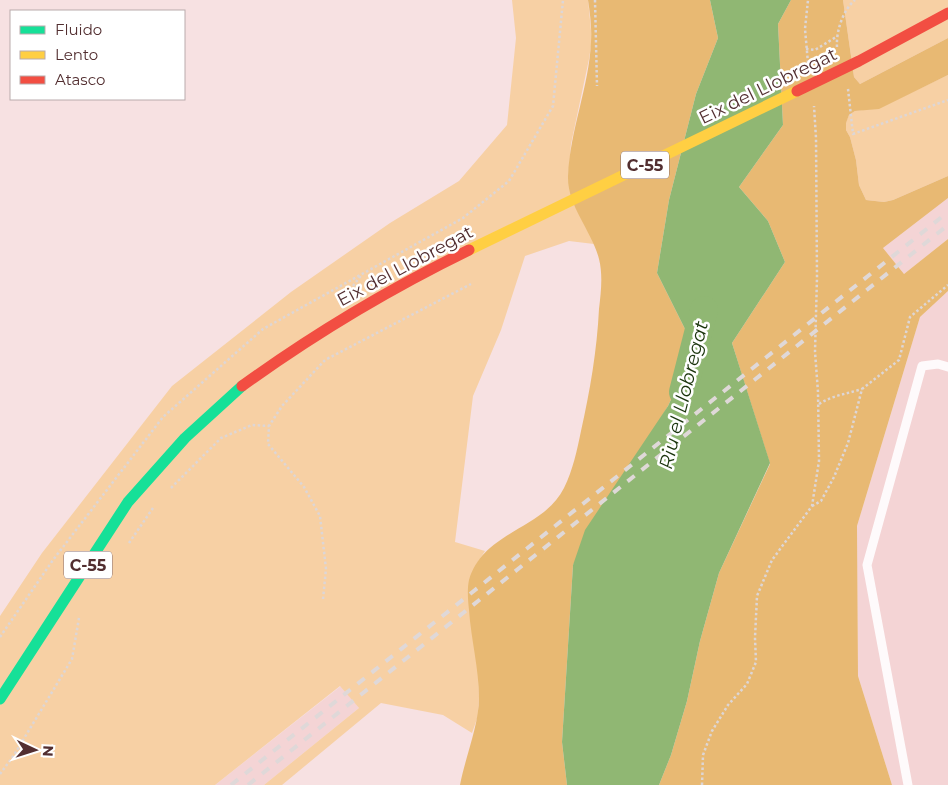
<svg xmlns="http://www.w3.org/2000/svg" width="948" height="785" viewBox="0 0 948 785" font-family="Montserrat,sans-serif">
<style>
.built{fill:#f4d4d5}
.green{fill:#f7d0a4}
.forest{fill:#e8b973}
.water{fill:#90b773}
.lines{fill:none;stroke-linecap:round;stroke-linejoin:round}
.river{stroke:#90b773;stroke-width:28}
.path{stroke:#ddd6d6;stroke-width:2.5;stroke-dasharray:2.5 2.5;stroke-linecap:butt}
.lane{stroke:#fefafb;stroke-width:9}
.fast{stroke:#16e098;stroke-width:11}
.slow{stroke:#ffcf43;stroke-width:11}
.jam{stroke:#f24e42;stroke-width:11}
.rail{stroke:#dfd8d8;stroke-width:4;stroke-dasharray:9 9;stroke-linecap:butt}
.labels{text-anchor:middle;stroke-width:5;stroke-linejoin:round;paint-order:stroke}
.shield{fill:#fff;stroke:#866d6e;stroke-width:1}
.shield-label{font-size:16px;font-weight:bold;fill:#522e30}
.street-label{font-size:18px;fill:#522e30;stroke:#fff}
.water-label{font-size:19px;font-style:italic;fill:#1a340c;stroke:#fff}
</style>
<rect width="100%" height="100%" fill="#f7e1e2"/>
<g class="built">
<path d="M948,198V239L904,274L883,248Z"/>
<path d="M948,291V785H892L858,676L857,526L920,317Z"/>
<path d="M341,686L359,708L264,785H215Z"/>
</g>
<g class="green">
<path d="M512,0H588L592,40L589,59L571,144L568,179L594,244L569,241L525,256L501,330L473,396L455,542L485,551L476,565L479,698L478,716L472,733L443,715L381,703L282,785H264L359,708L340,686L215,785H0V616L42,553L172,386L291,292L390,223L459,181L507,125L516,38Z"/>
<path d="M843,0H948V38L860,84L854,77Z"/>
<path d="M948,75V176L893,200L884,202L866,200L859,185L856,160L850,137L846,130V122L849,115L855,111L879,108Z"/>
</g>
<g class="forest">
<path d="M588,0H710L718,38L696,94L669,200L657,273L695,349L668,406L573,565L562,742L567,785H460C465,758 479,725 479,698C479,669 471,639 469,610C468,601 467,589 469,580C483,531 543,530 564,488C573,470 577,450 581,431C590,391 597,350 599,309C601,292 603,275 599,259C592,231 567,206 568,176C570,130 589,87 591,42C592,29 590,13 588,0Z"/>
<path d="M791,0H843L854,77L860,84L948,38V75L879,109L855,111L849,115L846,123V130L850,137L856,160L859,185L866,200L884,202L893,200L948,176V198L883,248L904,274L948,239V291L920,317L857,526L858,676L892,785H659L671,755L687,701L700,641L719,573L770,464L732,343L785,262L768,221L739,187L783,125L778,24Z"/>
</g>
<path class="water" d="M710,0H791L778,24L783,125L739,187L768,221L785,262L732,343L770,463L719,573L700,641L687,701L671,755L659,785H567L562,742L573,565L585,530L668,406L695,349L657,273L669,200L696,94L718,38Z"/>
<g class="lines">
<path class="river" d="M683,392L704,310"/>
<g class="path">
<path d="M595,0L597,86"/>
<path d="M837,47C836,31 843,10 855,0"/>
<path d="M806,49L815,50L836,37"/>
<path d="M808,63L805,29L808,0"/>
<path d="M848,89L853,134L948,100"/>
<path d="M353,286L362,274"/>
<path d="M819,404C833,395 847,394 862,389"/>
<path d="M171,488L221,438L252,425L269,426"/>
<path d="M812,506L821,501L834,477L848,443L862,389L899,360L910,317L948,285"/>
<path d="M129,543L153,508"/>
<path d="M323,599L326,569L320,516L304,487L268,444L269,426L282,406L325,360L471,284"/>
<path d="M0,637L53,560L163,417L263,329L463,218L509,181L553,106L563,0"/>
<path d="M0,774L14,755L72,659L79,618"/>
<path d="M702,785L703,755L712,731L728,705L747,684L756,662L755,638L757,596L772,560L812,506L819,461L818,392L815,352L817,277L816,138L814,106"/>
</g>
<path class="lane" d="M908,785L867,565L922,366L938,364L948,367"/>
<path class="fast" d="M0,699L128,502L185,438L242,386"/>
<path class="slow" d="M469,250L797,91"/>
<g class="jam">
<path d="M797,91L859,61L948,13"/>
<path d="M242,386C314,334 389,289 469,250"/>
</g>
<g class="rail">
<path d="M231,785L948,212"/>
<path d="M248,785L948,225"/>
</g>
</g>
<g class="labels">
<g class="shield">
<rect x="621" y="151.5" width="48" height="27" rx="4"/>
<rect x="64" y="551.5" width="48" height="27" rx="4"/>
</g>
<g class="shield-label">
<text x="645" y="171">C-55</text>
<text x="88" y="571">C-55</text>
</g>
<g class="street-label">
<text transform="translate(768 86) rotate(-26)" y="6">Eix del Llobregat</text>
<text transform="translate(405 266) rotate(-28)" y="6">Eix del Llobregat</text>
</g>
<g class="water-label">
<text transform="translate(683 395) rotate(-76)" y="7">Riu el Llobregat</text>
</g>
</g>
<rect x="10" y="10" width="175" height="90" fill="#ffffff" stroke="#baabac"/>
<rect x="20" y="26" width="25" height="8" fill="#16e098" stroke="#baabac"/>
<text x="55" y="35" font-size="15" fill="#522e30">Fluido</text>
<rect x="20" y="51" width="25" height="8" fill="#ffcf43" stroke="#baabac"/>
<text x="55" y="60" font-size="15" fill="#522e30">Lento</text>
<rect x="20" y="76" width="25" height="8" fill="#f24e42" stroke="#baabac"/>
<text x="55" y="85" font-size="15" fill="#522e30">Atasco</text>
<g transform="translate(35 750) rotate(94)" stroke="#ffffff" stroke-width="4" paint-order="stroke">
<path d="M0-4L9 19L0 12L-9 19Z" fill="#522e30"/>
<text y="-8" font-size="14" font-weight="bold" text-anchor="middle" fill="#522e30">N</text>
</g>
</svg>
